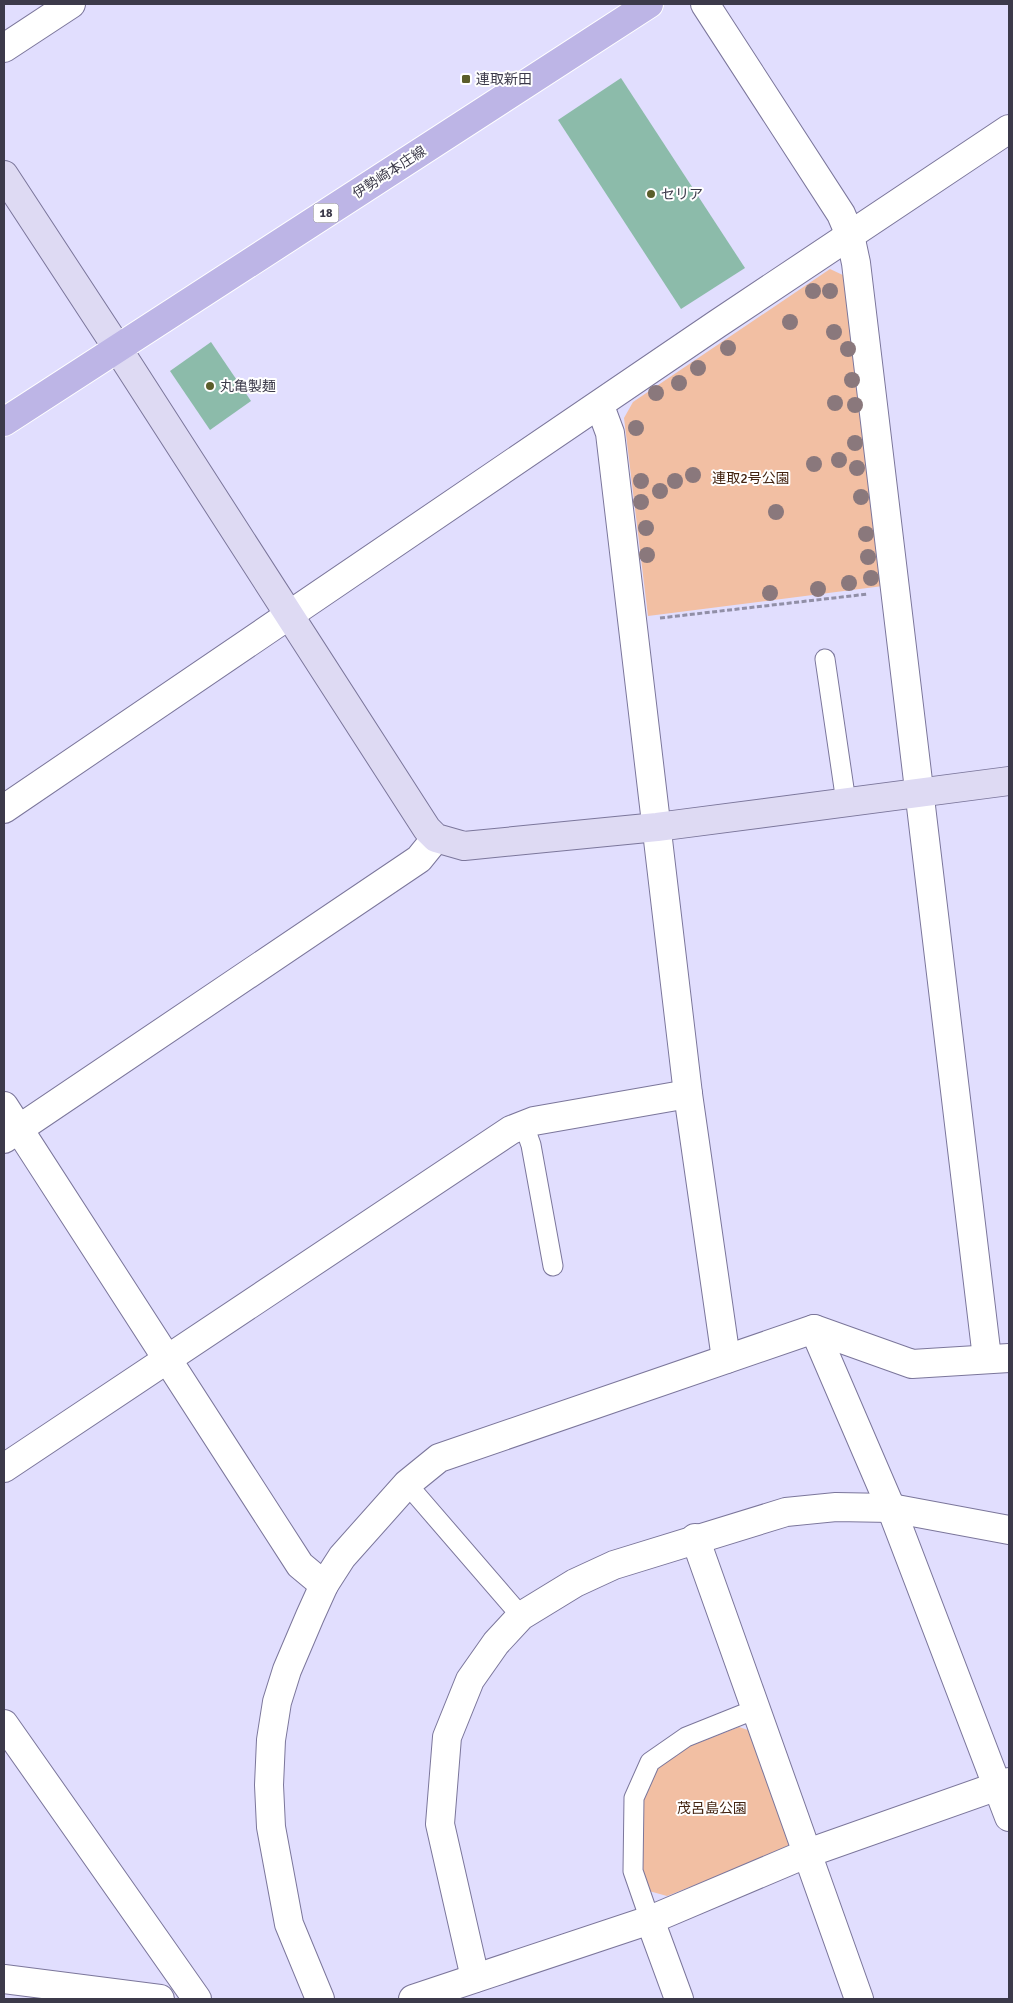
<svg xmlns="http://www.w3.org/2000/svg" width="1013" height="2003" viewBox="0 0 1013 2003" font-family="Signika,'Noto Sans JP',sans-serif">
<style>
.green{fill:#f2bfa3}
.building{fill:#8cbbaa}
.lines{fill:none;stroke-linecap:round;stroke-linejoin:round}
.lane-casing{stroke:#7b769b;stroke-width:21}
.street-casing{stroke:#7b769b;stroke-width:30}
.secondary-casing{stroke:#7b769b;stroke-width:30}
.primary-casing{stroke:#fff;stroke-width:30}
.path{stroke:#918fa7;stroke-width:3;stroke-dasharray:5 2.5;stroke-linecap:butt}
.lane{stroke:#fff;stroke-width:19}
.street{stroke:#fff;stroke-width:28}
.secondary{stroke:#dedaf3;stroke-width:28}
.primary{stroke:#bdb5e6;stroke-width:28}
.tree{fill:#8a787c}
.poi-dot{fill:#5b5d2a;stroke:#fff;stroke-width:2}
.labels{text-anchor:middle;stroke-width:4;stroke-linejoin:round;paint-order:stroke}
.shield{fill:#fff;stroke:#767580;stroke-width:1}
.shield-label{font-size:12px;font-weight:bold;fill:#3c3a4a}
.poi-label{font-size:14px;fill:#3c3a4a;stroke:#fff;text-anchor:start}
.street-label{font-size:14px;fill:#3c3a4a;stroke:#fff}
.park-label{font-size:14px;fill:#432411;stroke:#fff}
</style>
<rect width="100%" height="100%" fill="#e1defe"/>
<g class="green">
<path d="M830,269L847,277L883,586L648,616L624,418L633,402Z"/>
<path d="M739,1727L754,1732L791,1832L787,1849L667,1896L649,1891L640,1869L641,1800L655,1769L690,1746Z"/>
</g>
<g class="building">
<path d="M621,78L745,268L681,309L558,120Z"/>
<path d="M211,342L251,401L210,430L170,371Z"/>
</g>
<g class="lines">
<defs>
<g id="lane">
<path d="M825,659L846,802"/>
<path d="M524,1125L531,1145L553,1266"/>
<path d="M407,1484L521,1616"/>
<path d="M650,1920L633,1871L634,1798L650,1762L686,1737L756,1709"/>
</g>
<g id="street">
<path d="M705,4L841,214L850,235L856,263L987,1358"/>
<path d="M4,48L71,4"/>
<path d="M600,406L610,433L688,1094L726,1359"/>
<path d="M4,809L717,324L1009,129"/>
<path d="M4,1106L300,1565L324,1585"/>
<path d="M4,1139L419,859L436,838"/>
<path d="M814,1329L891,1508L1009,1817"/>
<path d="M4,1468L511,1130L534,1121L688,1094"/>
<path d="M695,1538L859,1999"/>
<path d="M4,1724L197,1999"/>
<path d="M650,1920L679,1999"/>
<path d="M475,1978L440,1824L447,1737L470,1680L496,1643L521,1616L575,1583L614,1565L786,1512L836,1507L891,1508L1009,1530"/>
<path d="M4,1979L160,1999"/>
<path d="M320,1999L289,1924L271,1827L269,1785L271,1740L277,1702L287,1670L310,1616L324,1585L342,1557L407,1484L439,1458L814,1329L912,1364L1009,1358"/>
<path d="M413,1999L650,1920L808,1853L1009,1782"/>
</g>
<path id="secondary" d="M4,175L118,349L427,829L436,838L464,846L657,827L1009,781"/>
<path id="primary" d="M4,422L649,4"/>
</defs>
<use href="#lane" class="lane-casing"/>
<use href="#street" class="street-casing"/>
<use href="#secondary" class="secondary-casing"/>
<use href="#primary" class="primary-casing"/>
<path class="path" d="M660,618L868,594"/>
<use href="#lane" class="lane"/>
<use href="#street" class="street"/>
<use href="#secondary" class="secondary"/>
<use href="#primary" class="primary"/>
</g>
<g class="tree">
<circle cx="813" cy="291" r="8"/>
<circle cx="830" cy="291" r="8"/>
<circle cx="790" cy="322" r="8"/>
<circle cx="834" cy="332" r="8"/>
<circle cx="728" cy="348" r="8"/>
<circle cx="848" cy="349" r="8"/>
<circle cx="698" cy="368" r="8"/>
<circle cx="852" cy="380" r="8"/>
<circle cx="679" cy="383" r="8"/>
<circle cx="656" cy="393" r="8"/>
<circle cx="835" cy="403" r="8"/>
<circle cx="855" cy="405" r="8"/>
<circle cx="636" cy="428" r="8"/>
<circle cx="855" cy="443" r="8"/>
<circle cx="839" cy="460" r="8"/>
<circle cx="814" cy="464" r="8"/>
<circle cx="857" cy="468" r="8"/>
<circle cx="693" cy="475" r="8"/>
<circle cx="641" cy="481" r="8"/>
<circle cx="675" cy="481" r="8"/>
<circle cx="660" cy="491" r="8"/>
<circle cx="861" cy="497" r="8"/>
<circle cx="641" cy="502" r="8"/>
<circle cx="776" cy="512" r="8"/>
<circle cx="646" cy="528" r="8"/>
<circle cx="866" cy="534" r="8"/>
<circle cx="647" cy="555" r="8"/>
<circle cx="868" cy="557" r="8"/>
<circle cx="871" cy="578" r="8"/>
<circle cx="849" cy="583" r="8"/>
<circle cx="818" cy="589" r="8"/>
<circle cx="770" cy="593" r="8"/>
</g>
<g class="poi-dot">
<rect x="461" y="74" width="10" height="10" rx="2.5"/>
<circle cx="651" cy="194" r="5"/>
<circle cx="210" cy="386" r="5"/>
</g>
<g class="labels">
<rect class="shield" x="313.5" y="203.5" width="25" height="19" rx="4"/>
<g class="shield-label">
<text x="326" y="217">18</text>
</g>
<g class="poi-label">
<text x="476" y="84">連取新田</text>
<text x="661" y="199">セリア</text>
<text x="220" y="391">丸亀製麺</text>
</g>
<g class="street-label">
<text transform="translate(389 172) rotate(-33)" y="5">伊勢崎本庄線</text>
</g>
<g class="park-label">
<text x="751" y="483">連取2号公園</text>
<text x="712" y="1813">茂呂島公園</text>
</g>
</g>
<rect width="1013" height="2003" fill="none" stroke="#3c3a4a" stroke-width="10"/>
</svg>
